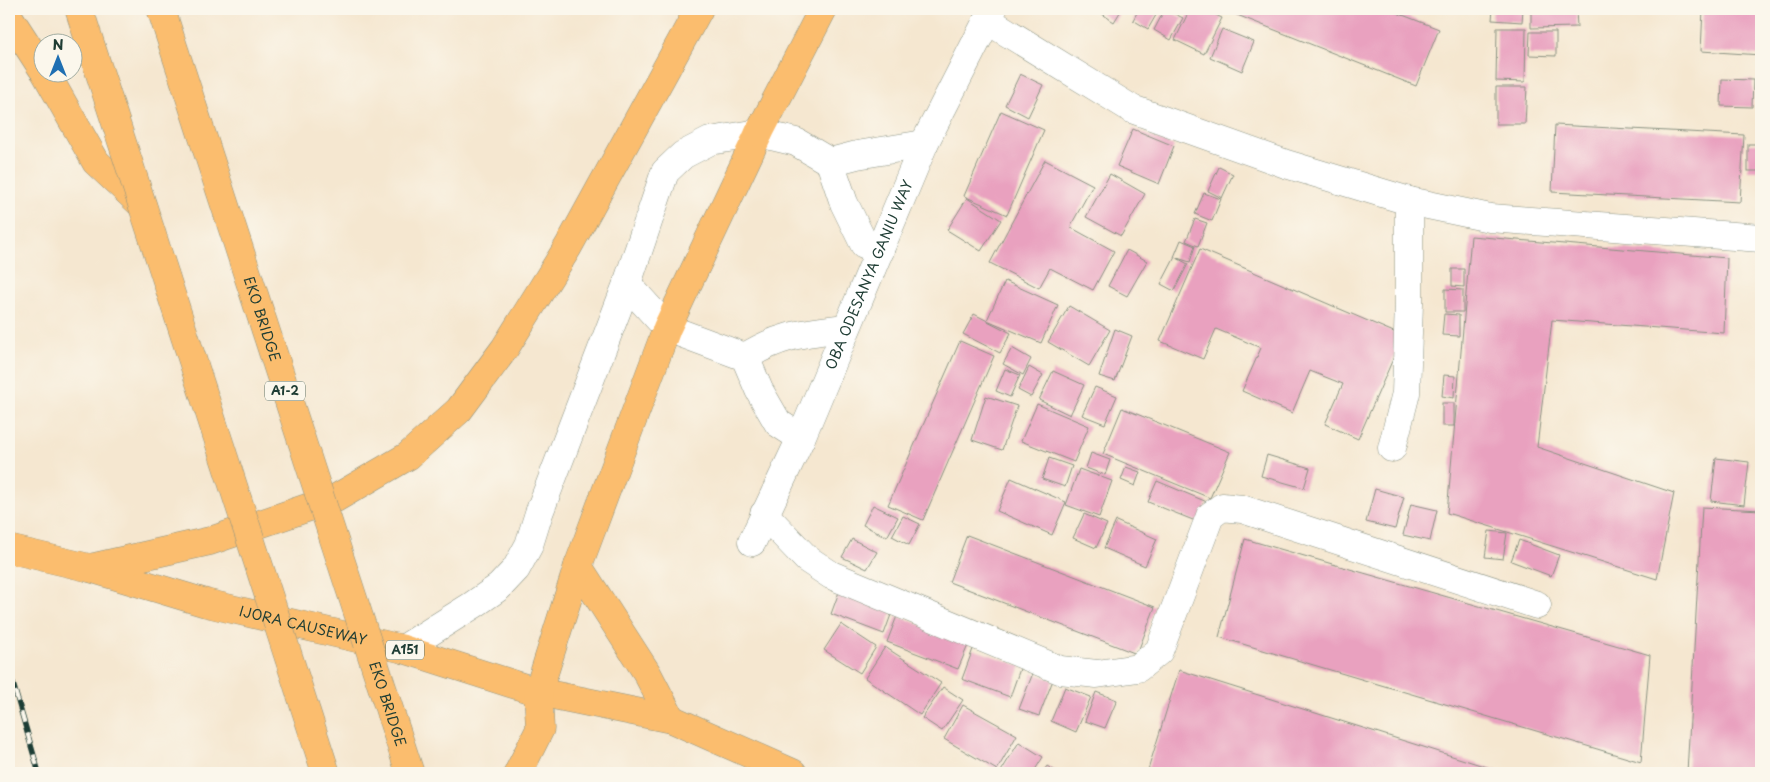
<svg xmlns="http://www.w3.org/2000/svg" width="1770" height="782" viewBox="0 0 1770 782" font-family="'Playpen Sans',sans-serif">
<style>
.building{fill:#e9a1bf}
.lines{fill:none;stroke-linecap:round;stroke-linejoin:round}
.minor-casing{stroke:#8a9282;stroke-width:29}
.major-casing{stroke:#8a9282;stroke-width:29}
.highway-casing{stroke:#8a9282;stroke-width:29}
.minor{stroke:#fff;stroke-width:28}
.major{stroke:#fbbd6e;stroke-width:28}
.highway{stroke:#fbbd6e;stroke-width:28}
.rail-casing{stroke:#1f3d34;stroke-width:5.5}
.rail{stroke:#fbf7ec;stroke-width:4;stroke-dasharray:11;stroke-linecap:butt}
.highway-bridge-casing{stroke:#8a9282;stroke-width:29;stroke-linecap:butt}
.highway-bridge{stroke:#fbbd6e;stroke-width:28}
.labels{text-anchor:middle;stroke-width:4;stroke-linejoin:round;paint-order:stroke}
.shield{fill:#fbf7ec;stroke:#61756b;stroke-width:1}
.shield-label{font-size:12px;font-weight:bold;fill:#1f3d34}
.street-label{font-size:14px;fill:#1f3d34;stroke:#fbf7ec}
</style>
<rect width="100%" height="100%" fill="#fbf7ec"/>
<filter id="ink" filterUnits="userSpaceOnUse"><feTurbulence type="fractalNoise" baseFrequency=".02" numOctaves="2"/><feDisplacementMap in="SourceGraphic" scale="10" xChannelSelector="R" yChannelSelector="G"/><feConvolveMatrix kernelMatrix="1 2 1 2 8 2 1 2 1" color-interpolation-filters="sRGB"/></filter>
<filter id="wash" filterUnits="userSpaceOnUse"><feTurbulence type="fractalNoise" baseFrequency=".0096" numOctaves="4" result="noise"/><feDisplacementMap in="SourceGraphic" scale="20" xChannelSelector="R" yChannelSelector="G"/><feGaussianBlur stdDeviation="1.12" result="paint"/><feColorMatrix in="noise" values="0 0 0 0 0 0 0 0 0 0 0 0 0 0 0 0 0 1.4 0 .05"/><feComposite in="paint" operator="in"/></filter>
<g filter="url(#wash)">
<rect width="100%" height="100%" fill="#f5e7d0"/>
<g id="blocks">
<g class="building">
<path d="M1095,9H1122L1114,22Z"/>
<path d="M1139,9L1159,10L1148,29L1133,20Z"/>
<path d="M1165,9L1183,18L1171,40L1154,30Z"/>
<path d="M1190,9H1203L1222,18L1204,54L1175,40Z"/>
<path d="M1222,9H1387L1439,29L1416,86Z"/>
<path d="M1493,9H1523L1522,22L1492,20Z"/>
<path d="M1531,9H1576L1577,27L1531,28Z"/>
<path d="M1703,9H1761V55L1701,51Z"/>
<path d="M1497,28H1526L1525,82L1496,81Z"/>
<path d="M1222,29L1254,42L1242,71L1210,57Z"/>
<path d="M1530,32H1556V56L1529,55Z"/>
<path d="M1020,74L1043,85L1028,117L1005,105Z"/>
<path d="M1722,79L1753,80L1752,107L1721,106Z"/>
<path d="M1496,87H1527L1525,124H1496Z"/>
<path d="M1001,111L1044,130L1007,215L964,196Z"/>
<path d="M1555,125L1744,135L1740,202L1552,192Z"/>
<path d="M1133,129L1174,146L1159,184L1117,166Z"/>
<rect x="1748" y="144" width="13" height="27"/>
<path d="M1045,160L1093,185L1070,227L1114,251L1093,290L1050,268L1039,288L990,263Z"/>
<path d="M1219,167L1233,174L1222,198L1208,191Z"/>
<path d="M1110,174L1145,194L1121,236L1086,217Z"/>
<path d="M1204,193L1221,199L1212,221L1195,214Z"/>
<path d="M967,198L1001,220L981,251L947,230Z"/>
<path d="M1195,219L1207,223L1198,246L1186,241Z"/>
<path d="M1471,236L1727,258L1724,333L1552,320L1537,447L1674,493L1657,579L1447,513Z"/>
<path d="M1181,240L1195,246L1190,262L1174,257Z"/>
<path d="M1200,249L1403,336L1358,439L1325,424L1343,384L1310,371L1292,413L1242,391L1261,348L1216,329L1203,359L1160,341Z"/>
<path d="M1127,250L1147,261L1127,296L1108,286Z"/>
<path d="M1175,257L1188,264L1174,291L1161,284Z"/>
<path d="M1452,269H1464V287L1452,286Z"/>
<path d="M1005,281L1058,305L1041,343L987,320Z"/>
<path d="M1445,289L1463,290V312H1445Z"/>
<path d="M1069,306L1110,330L1089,366L1048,342Z"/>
<path d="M974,314L1011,333L1000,353L963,334Z"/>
<path d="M1444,314L1459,315V336L1442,335Z"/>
<path d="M1115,329L1132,336L1115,381L1099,376Z"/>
<path d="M960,341L994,356L923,520L888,505Z"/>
<path d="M1012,348L1031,359L1023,375L1003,364Z"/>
<path d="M1029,367L1043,375L1031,397L1018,390Z"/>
<path d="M1005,369L1020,375L1010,397L996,391Z"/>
<path d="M1053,371L1084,385L1070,415L1039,400Z"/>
<path d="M1444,375L1455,376L1454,398L1442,396Z"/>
<path d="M1095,387L1117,396L1105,424L1082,415Z"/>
<path d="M986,396L1017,406L1002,450L972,440Z"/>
<rect x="1442" y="403" width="12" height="23"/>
<path d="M1037,404L1089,426L1074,462L1021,441Z"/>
<path d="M1122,408L1230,452L1210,498L1103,454Z"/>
<path d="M1091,453L1110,460L1105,475L1086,468Z"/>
<path d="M1267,455L1310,468L1304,488L1261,476Z"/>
<path d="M1049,458L1072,466L1065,487L1042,479Z"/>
<path d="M1716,458L1749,462L1744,505L1711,501Z"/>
<path d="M1126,467L1140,472L1135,486L1121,480Z"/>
<path d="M1079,469L1112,481L1099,517L1066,505Z"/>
<path d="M1011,478L1066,502L1052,535L997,511Z"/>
<path d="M1157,481L1207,502L1198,522L1148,502Z"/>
<path d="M1375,489L1404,497L1395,529L1366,522Z"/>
<path d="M1411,504L1437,510L1430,541L1403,535Z"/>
<path d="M873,505L898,517L887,537L863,525Z"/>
<path d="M1702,507L1761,510V773H1687Z"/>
<path d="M1084,514L1107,524L1096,548L1073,538Z"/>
<path d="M903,516L920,524L909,545L892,536Z"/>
<path d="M1116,521L1157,539L1145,566L1104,548Z"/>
<path d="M1489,531L1507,533L1503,559L1485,557Z"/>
<path d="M967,535L1155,607L1137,654L949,582Z"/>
<path d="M852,539L877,552L867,569L842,557Z"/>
<path d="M1245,539L1650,655L1641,762L1219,637Z"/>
<path d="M1519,540L1559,555L1551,576L1511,561Z"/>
<path d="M839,592L892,612L884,634L831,614Z"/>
<path d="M897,616L969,643L958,669L887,642Z"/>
<path d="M841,624L876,647L860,673L824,650Z"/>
<path d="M885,647L941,683L920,715L865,678Z"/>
<path d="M973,649L1021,666L1010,697L962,679Z"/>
<path d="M1179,670L1506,773H1160L1148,770Z"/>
<path d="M1033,673L1053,680L1039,716L1019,709Z"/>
<path d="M943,687L963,700L942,731L922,718Z"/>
<path d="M1065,687L1091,697L1076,732L1051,721Z"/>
<path d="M1096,692L1117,700L1105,728L1085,721Z"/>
<path d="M963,705L1017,735L997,770L944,739Z"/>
<path d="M1019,742L1043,757L1033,773H1000Z"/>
<path d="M1047,766L1059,773H1042Z"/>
</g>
</g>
</g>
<g filter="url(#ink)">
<use href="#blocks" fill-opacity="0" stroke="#8a9282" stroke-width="1"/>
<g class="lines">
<defs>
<g id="minor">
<path d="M987,20L1132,109L1286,164L1409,201L1490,218L1761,238"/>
<path d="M830,162L857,155L924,144"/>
<path d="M627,284L667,328L745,357L759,390L778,423L801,438"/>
<path d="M745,357C782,334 805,333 846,328"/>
<path d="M1392,448L1406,393L1409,303V201"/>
<path d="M764,514L807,559L831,575L1060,670L1097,674L1138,668L1159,651L1210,516L1222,507L1242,509L1537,605"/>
<path id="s1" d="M752,542L801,438L924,144L993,9"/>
<path d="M403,649L473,605L499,587L516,569L529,545L539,513L627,284L665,172L683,155L710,141L759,133L796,142L830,162L844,203L864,244L880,251"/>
</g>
<g id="major">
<path id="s2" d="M9,549L90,568L206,603L403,649L538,692L671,719L793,773"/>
<path d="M578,566L647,673L671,719"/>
<path d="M518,773L540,729L538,692L578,566L667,328L759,133"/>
</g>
<g id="highway">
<path d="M9,17L42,68"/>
<path d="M45,72L96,162L142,205"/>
<path d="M759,133L823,9"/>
<path d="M90,568L210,541L336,498L408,456L459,410L505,348L568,247L699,9"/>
</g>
</defs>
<use href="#minor" class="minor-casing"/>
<use href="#major" class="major-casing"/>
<use href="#highway" class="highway-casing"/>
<use href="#minor" class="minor"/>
<use href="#major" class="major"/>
<use href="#highway" class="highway"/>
<defs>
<path id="rail" d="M9,670L39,773"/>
</defs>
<use href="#rail" class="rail-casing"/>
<use href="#rail" class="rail"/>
<defs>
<g id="highway-bridge">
<path d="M79,9L326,773"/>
<path id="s3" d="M161,9L410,773"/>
</g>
</defs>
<use href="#highway-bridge" class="highway-bridge-casing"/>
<use href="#highway-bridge" class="highway-bridge"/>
</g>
</g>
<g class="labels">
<g class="shield">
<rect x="265" y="381.5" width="40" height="19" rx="4"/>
<rect x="386" y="640.5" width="38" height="19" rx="4"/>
</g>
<g class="shield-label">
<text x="285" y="395">A1-2</text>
<text x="405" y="654">A151</text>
</g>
<g class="street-label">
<text dy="5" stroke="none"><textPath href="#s1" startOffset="292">OBA ODESANYA GANIU WAY</textPath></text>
<text dy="5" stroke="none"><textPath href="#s3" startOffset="326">EKO BRIDGE</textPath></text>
<text dy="5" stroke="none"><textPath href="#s2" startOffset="304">IJORA CAUSEWAY</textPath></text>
<text dy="5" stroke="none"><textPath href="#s3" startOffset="731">EKO BRIDGE</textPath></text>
</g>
</g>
<rect width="1770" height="782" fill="none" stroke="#fbf7ec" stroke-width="30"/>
<g transform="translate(58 58)"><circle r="24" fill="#fbf7ec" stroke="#a3ada2"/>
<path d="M0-4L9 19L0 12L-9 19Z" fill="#1f6fb2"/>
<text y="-8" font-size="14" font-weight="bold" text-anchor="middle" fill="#1f3d34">N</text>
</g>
</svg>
